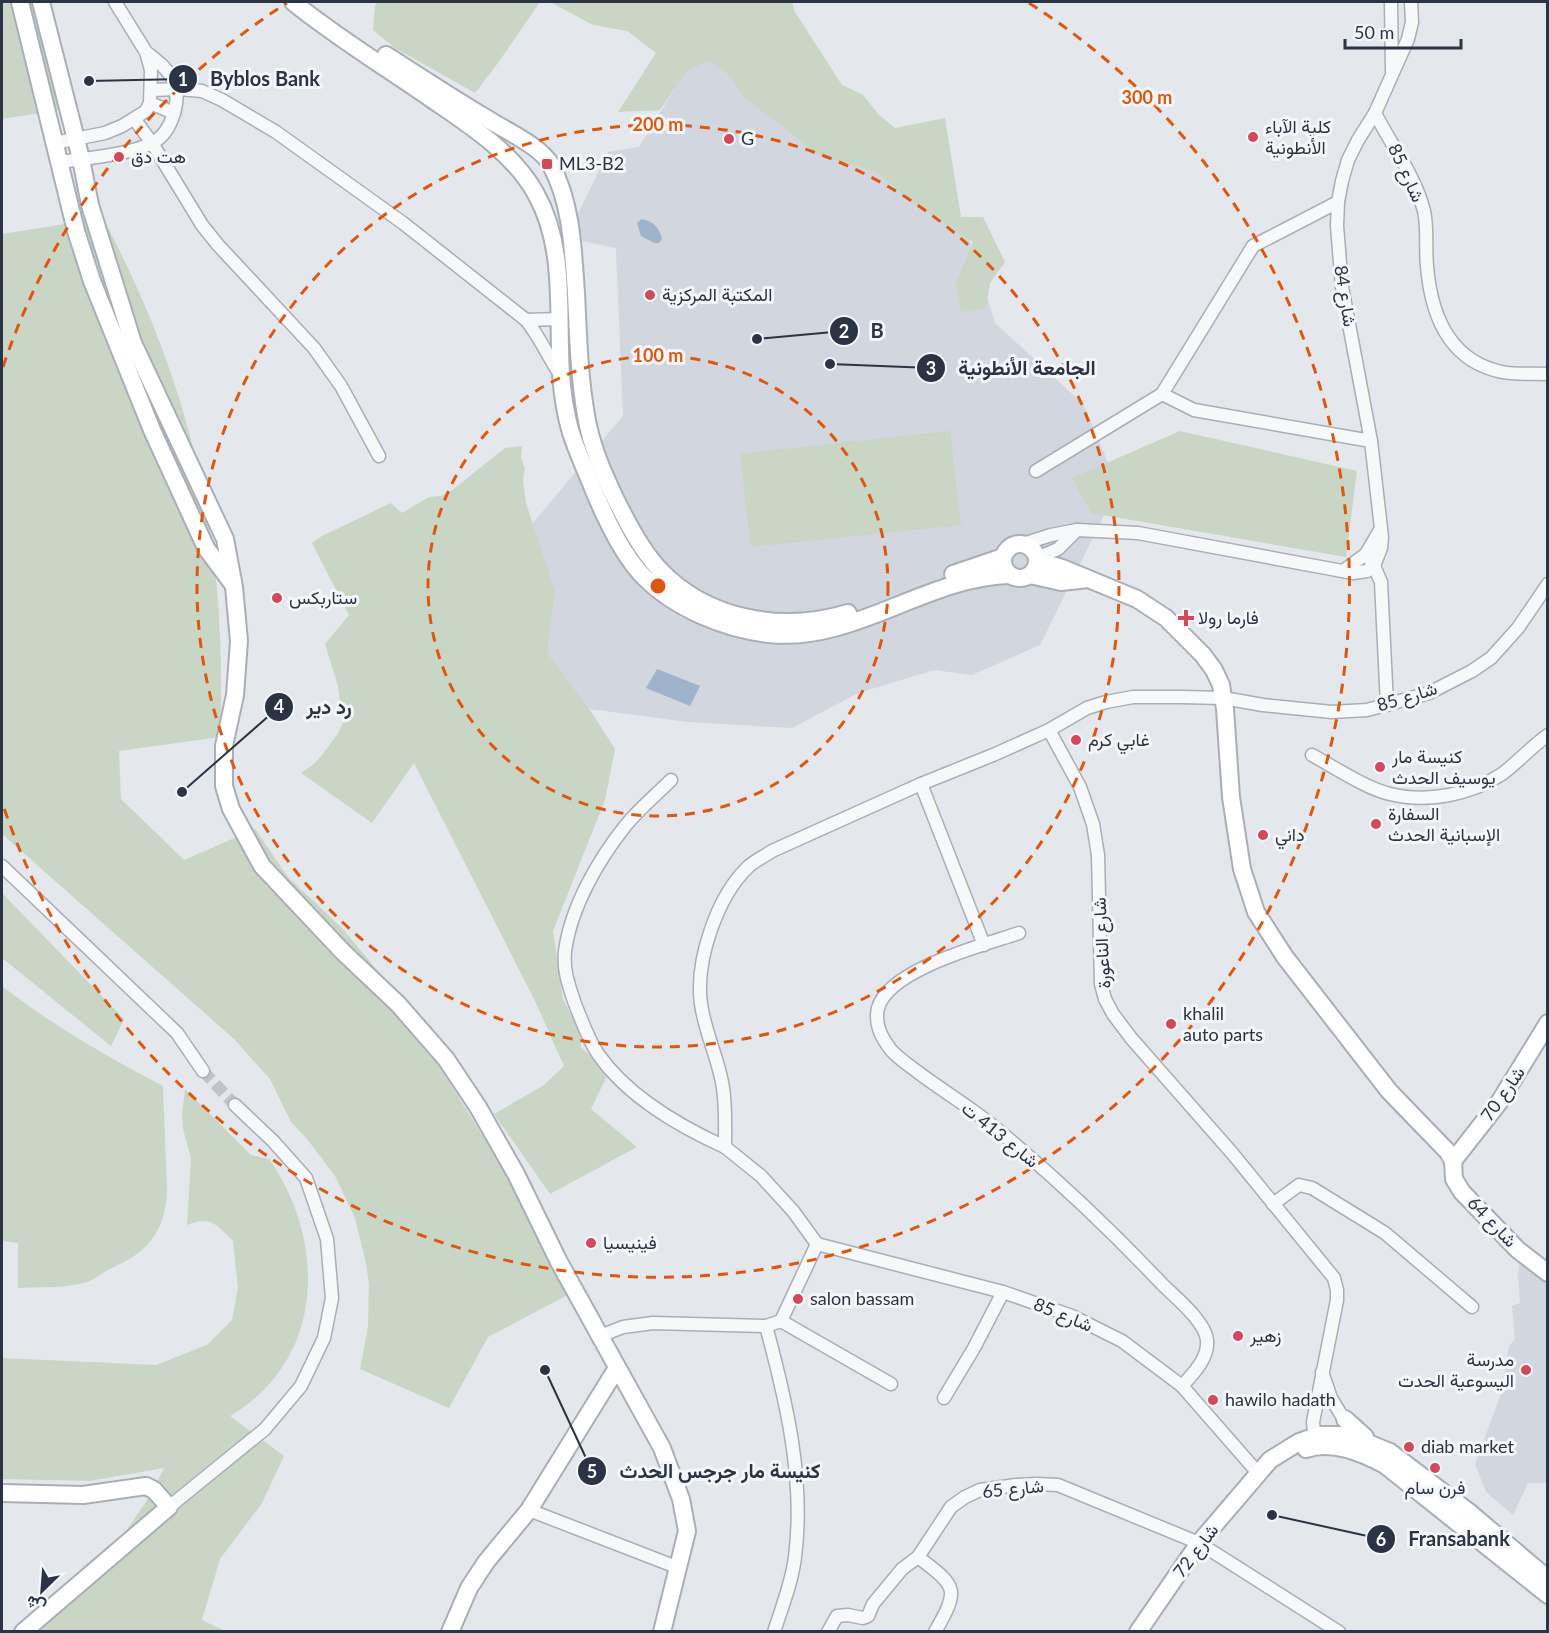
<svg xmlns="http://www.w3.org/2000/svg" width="1549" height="1633" viewBox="0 0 1549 1633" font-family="Lato,Vazirmatn,sans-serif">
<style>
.built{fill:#d2d6de}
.green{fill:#c9d6c5}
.water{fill:#9fb4cc}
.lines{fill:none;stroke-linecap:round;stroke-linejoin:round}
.street-tunnel{stroke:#bfc3cb;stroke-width:12;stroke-dasharray:12 6;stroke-linecap:butt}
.street-casing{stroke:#a9aeb7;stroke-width:15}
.secondary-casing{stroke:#a9aeb7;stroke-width:20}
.street{stroke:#f7f8fa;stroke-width:12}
.secondary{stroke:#fff;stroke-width:16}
.ring{fill:none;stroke:#df570f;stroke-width:3;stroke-dasharray:10 8}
.poi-dot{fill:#d1495b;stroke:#f4f6f9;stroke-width:2}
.labels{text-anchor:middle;stroke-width:6;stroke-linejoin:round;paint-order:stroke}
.poi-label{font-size:18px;fill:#2b3445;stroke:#f4f6f9;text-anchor:start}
.street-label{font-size:18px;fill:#2b3445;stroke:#f4f6f9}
.centre{fill:#df570f;stroke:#f4f6f9;stroke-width:3}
.ring-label{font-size:18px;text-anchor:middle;font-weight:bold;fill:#df570f;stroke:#f4f6f9;stroke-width:6;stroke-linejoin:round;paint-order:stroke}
.leader{fill:none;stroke:#2b3445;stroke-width:2}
.callout-dot{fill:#2b3445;stroke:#f4f6f9;stroke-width:2}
.mark-label{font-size:18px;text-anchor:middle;font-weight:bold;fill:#fff}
.callout-label{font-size:20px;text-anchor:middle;font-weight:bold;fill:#2b3445;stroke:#f4f6f9;stroke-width:6;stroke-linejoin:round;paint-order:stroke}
</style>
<rect width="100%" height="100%" fill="#e4e7ec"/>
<g class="built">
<path d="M709,33L969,238L995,323L1084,405L1118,487L1040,645L972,675L934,670L858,693L792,728L688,722L567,706L531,625L512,548L623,416L616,248L582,241L574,222L608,152L639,147Z"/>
<path d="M1520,1260L1547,1284V1483H1528L1513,1515L1486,1492L1475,1464L1501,1394L1509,1346L1515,1339L1512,1306L1520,1303L1518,1276Z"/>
</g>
<g class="green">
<path d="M2,2H41L66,109L2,119Z"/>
<path d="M377,2H540L498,63L475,93L395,48L373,30L375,6Z"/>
<path d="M550,2H792L795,12L842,85L863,95L879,115L895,128L945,118L961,217H983L1005,262L990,283L986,308L961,312L956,284L973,242L912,202L877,172L819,155L745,98L730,76L710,61L688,69L660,110L618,112L656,53L627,31L593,25Z"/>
<path d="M103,218C193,389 228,544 220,737L119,751L121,799L184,860L255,829L288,877L341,927L383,977L579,1289L488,1337L449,1408L360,1369L368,1327L369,1284L366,1263L355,1218L335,1176L307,1139L291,1122L270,1079L234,1039L2,834V234Z"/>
<path d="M950,431L961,525L751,547L740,454Z"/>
<path d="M1180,431L1357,471L1346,557L1091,513L1072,478Z"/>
<path d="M522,446L521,458L525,469L523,481L526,503L555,592L547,653L592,713L615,749L605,800L553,931L563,999L579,1030L581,1047L608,1074L591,1109L637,1147L550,1194L494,1114L544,1085L564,1066L535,1001L414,763L372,823L301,773L314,764L322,755L337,735L343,723L338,686L325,644L349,615L312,543L322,536L391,503L402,513L429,497L441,496L451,491L505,448Z"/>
<path d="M2,893L124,1019L111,1046L2,958Z"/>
<path d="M2,986C52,1025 106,1056 163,1086L167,1190C165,1235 146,1253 108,1270C96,1276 93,1282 79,1284C59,1288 38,1287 18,1288V1243L2,1241Z"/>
<path d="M185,1089L251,1155L269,1159C328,1243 324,1361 230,1416L284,1456L262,1503L220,1559L202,1620L225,1631H34L118,1543L151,1494L164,1468L90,1481L2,1479V1358L156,1365L207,1345L232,1320L238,1288L233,1241C216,1225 212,1215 187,1225L191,1158L183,1129L182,1115Z"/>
</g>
<g class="water">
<path d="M642,219C654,222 659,227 662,239L659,243H654L641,236L637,223Z"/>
<path d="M657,669L700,686L690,706L646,688Z"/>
</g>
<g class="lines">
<path class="street-tunnel" d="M203,1071L235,1105"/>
<defs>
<g id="street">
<path d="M1391,2L1392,71"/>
<path d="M151,90L179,89L202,91L222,100L276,132L403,223L526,320C540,337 548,357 561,376"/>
<path d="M150,103L174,113"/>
<path d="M1375,113C1391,145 1415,175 1424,211C1428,228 1425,248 1427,266C1431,315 1449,361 1502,372C1517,375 1533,373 1548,374"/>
<path d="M135,120L152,143L202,225L218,245L314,348L341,386L379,456"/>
<path d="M55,143L105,133L122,126L146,111L150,103L151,70L146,52L115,2"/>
<path d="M60,162C86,158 129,155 152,143C172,133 183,98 172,78C166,67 156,60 146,52"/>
<path d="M526,320L559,319"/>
<path d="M1162,394L1194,410L1371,441"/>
<path d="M1036,471L1162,394L1253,246L1338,202"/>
<path d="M1023,544L1051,535L1077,530L1138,533L1353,573L1367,571L1374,566L1381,548L1382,537L1371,441L1342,287L1337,226L1338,202L1342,181L1348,160L1358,140L1375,113L1408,39L1412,22L1411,2"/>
<path d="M1366,554L1374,566L1381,582L1387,705"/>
<path d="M1037,558L1058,549L1077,530"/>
<path d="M1343,571L1366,554L1380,530"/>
<path d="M1049,730L1080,787L1093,824L1098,855L1101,984L1105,999L1113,1014L1131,1038L1232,1153L1334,1278L1337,1290V1300L1313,1422L1314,1431L1321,1439"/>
<path d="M1312,755C1334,767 1367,789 1390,794C1427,803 1470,795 1502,774C1518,762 1531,747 1548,735"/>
<path d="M671,780C656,795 639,809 626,825C598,860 571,907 565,951C563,971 569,986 575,1004C582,1021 588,1039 598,1054C628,1097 679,1126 725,1147"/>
<path d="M921,784L984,945"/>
<path d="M2,866L177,1033L203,1071"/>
<path d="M1019,933C984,945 889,969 878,1008C874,1025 882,1038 891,1050C899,1059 910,1066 919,1073C943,1091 970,1107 993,1126C1053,1175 1109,1228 1162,1284C1175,1297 1205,1321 1207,1340C1209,1358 1193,1374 1182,1386"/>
<path d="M1273,1204L1299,1185L1312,1188L1385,1233L1472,1307"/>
<path d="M817,1244L793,1211L761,1176L725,1147C725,1128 726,1107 723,1088C719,1060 705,1033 701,1004C695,961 717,896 749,866C756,860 765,856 772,851L921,784L993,755L1049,730L1087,708L1106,702L1133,697H1182L1223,698L1263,705L1332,712L1367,710L1429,693L1472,671L1491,658L1518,628L1548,584"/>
<path d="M817,1244L1003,1292L1072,1316L1122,1341L1182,1386L1258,1473"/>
<path d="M781,1321L891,1384"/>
<path d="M766,1326C786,1400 805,1479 795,1557C792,1582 782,1607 774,1632"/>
<path d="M600,1336L623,1327L653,1323L766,1326L781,1321L817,1244"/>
<path d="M1322,1372L1331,1398L1348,1426"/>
<path d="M944,1398L974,1348L1003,1292"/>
<path d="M169,1507L265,1429L301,1386L324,1338L332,1298L327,1239L306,1178L273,1141L235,1105"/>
<path d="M529,1510L679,1568"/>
<path d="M918,1557C957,1587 960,1588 935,1632"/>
<path d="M828,1632L837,1616L848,1615L863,1618L868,1616L873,1604L902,1569L918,1557L951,1507L965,1497L980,1490L1016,1485L1037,1484L1058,1485L1199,1543L1339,1632"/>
</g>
<g id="secondary">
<path d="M20,2L76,231L92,281L152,430L206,548L232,583"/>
<path d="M41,2L81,159L90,205L133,343L225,539L234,587L239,641L235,695L224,746V786L231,809L262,866L343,952L398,1004L446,1059L478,1107L516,1174L559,1262L662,1448L681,1499L687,1531L662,1632"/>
<path d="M293,2C336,37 384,66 430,98C468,124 513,152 536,194C573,260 551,341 566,412C570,436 581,459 590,481C602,511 621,554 644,577C676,609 725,629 769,634C854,643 926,577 1010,575"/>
<path d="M386,55C419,76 452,98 486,118C504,130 541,146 551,165C572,204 573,251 576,293C578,334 579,375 586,415C591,446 603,473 616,500C628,524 641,549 659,569C707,620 782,633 848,613"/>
<circle cx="1020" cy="561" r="17"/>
<path d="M1037,561L1062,568L1137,599L1166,618L1203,655L1214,670L1221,685L1225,709L1231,797L1242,869L1256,912L1285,957L1389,1091L1448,1152L1453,1161L1454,1179L1462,1192L1518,1250L1548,1273"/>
<path d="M953,574L1003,557"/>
<path d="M1030,575L1061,582L1088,579"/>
<path d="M1453,1161L1500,1101L1548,1023"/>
<path d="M1345,1419L1365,1437"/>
<path d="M1306,1449C1333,1440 1362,1453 1385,1465L1548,1595"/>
<path d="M2,1493L83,1495L146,1486L154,1490L169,1507L23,1632"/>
<path d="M450,1632L469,1588L486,1562L529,1510L617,1368"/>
<path d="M1138,1632L1199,1543L1270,1460L1299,1442L1319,1435H1348L1390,1452L1469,1512L1548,1579"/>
</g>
</defs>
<use href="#street" class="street-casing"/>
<use href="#secondary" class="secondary-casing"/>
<use href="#street" class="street"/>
<use href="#secondary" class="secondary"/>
</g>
<g class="ring">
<circle cx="658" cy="586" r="230"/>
<circle cx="658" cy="586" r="461"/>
<path d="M3 367A691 691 0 0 1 287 3M1029 3A691 691 0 1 1 3 805"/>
</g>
<g class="poi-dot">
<circle cx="1253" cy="137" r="6"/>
<circle cx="729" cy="139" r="6"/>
<circle cx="119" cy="157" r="6"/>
<rect x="541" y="158" width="12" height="12" rx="3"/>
<circle cx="650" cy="295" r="6"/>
<circle cx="277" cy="598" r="6"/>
<path d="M1183 609h6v6h6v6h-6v6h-6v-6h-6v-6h6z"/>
<circle cx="1076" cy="740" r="6"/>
<circle cx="1380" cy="767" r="6"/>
<circle cx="1376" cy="824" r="6"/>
<circle cx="1263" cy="835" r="6"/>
<circle cx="1171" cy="1024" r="6"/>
<circle cx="591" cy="1243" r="6"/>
<circle cx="798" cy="1299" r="6"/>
<circle cx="1238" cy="1336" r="6"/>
<circle cx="1526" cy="1370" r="6"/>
<circle cx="1213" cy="1400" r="6"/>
<circle cx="1409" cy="1447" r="6"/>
<circle cx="1435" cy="1468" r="6"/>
</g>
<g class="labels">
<g class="poi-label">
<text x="1265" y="133">كلية الآباء<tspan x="1265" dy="21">الأنطونية</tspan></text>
<text x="741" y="145">G</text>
<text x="131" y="163">هت دق</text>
<text x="559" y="170">ML3-B2</text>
<text x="662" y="301">المكتبة المركزية</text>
<text x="289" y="604">ستاربكس</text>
<text x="1198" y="624">فارما رولا</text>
<text x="1088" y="746">غابي كرم</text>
<text x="1392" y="763">كنيسة مار<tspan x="1392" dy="21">يوسيف الحدث</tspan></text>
<text x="1388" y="820">السفارة<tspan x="1388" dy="21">الإسبانية الحدث</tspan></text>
<text x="1275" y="841">داني</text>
<text x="1183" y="1020">khalil<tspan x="1183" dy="21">auto parts</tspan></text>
<text x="603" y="1249">فينيسيا</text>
<text x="810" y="1305">salon bassam</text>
<text x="1250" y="1342">زهير</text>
<text x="1514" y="1366" text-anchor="end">مدرسة<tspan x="1514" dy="21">اليسوعية الحدت</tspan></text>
<text x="1225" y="1406">hawilo hadath</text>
<text x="1421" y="1453">diab market</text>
<text x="1435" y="1494" text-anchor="middle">فرن سام</text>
</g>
<g class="street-label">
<text transform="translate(1406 173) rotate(65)" y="6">شارع 85</text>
<text transform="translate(1345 296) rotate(81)" y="6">شارع 84</text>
<text transform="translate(1407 697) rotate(-17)" y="6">شارع 85</text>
<text transform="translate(1102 943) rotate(-93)" y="6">شارع الناعورة</text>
<text transform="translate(1503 1094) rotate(-55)" y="6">شارع 70</text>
<text transform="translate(1000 1135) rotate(39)" y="6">شارع 413 ت</text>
<text transform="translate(1492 1222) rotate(46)" y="6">شارع 64</text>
<text transform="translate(1063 1315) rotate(22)" y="6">شارع 85</text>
<text transform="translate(1013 1489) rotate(-6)" y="6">شارع 65</text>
<text transform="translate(1196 1551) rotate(-53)" y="6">شارع 72</text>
</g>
</g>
<circle cx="658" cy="586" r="9" class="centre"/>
<g class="ring-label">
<text x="1147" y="104">300 m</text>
<text x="658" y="131">200 m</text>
<text x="658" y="362">100 m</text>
</g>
<path class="leader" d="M89 81L183 79M757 339L844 331M830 364L931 368M182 792L279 707M545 1370L592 1471M1272 1515L1381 1539"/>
<g class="callout-dot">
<circle cx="89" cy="81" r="6"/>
<circle cx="757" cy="339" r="6"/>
<circle cx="830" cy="364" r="6"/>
<circle cx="182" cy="792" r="6"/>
<circle cx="545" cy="1370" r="6"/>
<circle cx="1272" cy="1515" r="6"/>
<circle cx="183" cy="79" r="15"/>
<circle cx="844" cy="331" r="15"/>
<circle cx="931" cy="368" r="15"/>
<circle cx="279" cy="707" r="15"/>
<circle cx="592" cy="1471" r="15"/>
<circle cx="1381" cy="1539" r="15"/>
</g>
<g class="mark-label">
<text x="183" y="86">1</text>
<text x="844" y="338">2</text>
<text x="931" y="375">3</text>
<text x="279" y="713">4</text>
<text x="592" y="1478">5</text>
<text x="1381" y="1546">6</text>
</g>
<g class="callout-label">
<text x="265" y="86">Byblos Bank</text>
<text x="877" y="338">B</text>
<text x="1027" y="375">الجامعة الأنطونية</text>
<text x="329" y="714">رد دير</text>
<text x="720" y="1478">كنيسة مار جرجس الحدث</text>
<text x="1459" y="1546">Fransabank</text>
</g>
<rect width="1549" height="1633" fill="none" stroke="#2b3445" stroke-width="6"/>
<g transform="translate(42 1591) rotate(205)" stroke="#f4f6f9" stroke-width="4.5" paint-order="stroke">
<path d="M0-4.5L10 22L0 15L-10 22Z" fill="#2b3445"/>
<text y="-9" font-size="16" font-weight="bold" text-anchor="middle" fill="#2b3445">ش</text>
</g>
<path d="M1345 39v9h116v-9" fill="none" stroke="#2b3445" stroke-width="3"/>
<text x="1354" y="39" font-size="18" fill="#2b3445" stroke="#f4f6f9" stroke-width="4.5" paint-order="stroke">50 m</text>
</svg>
